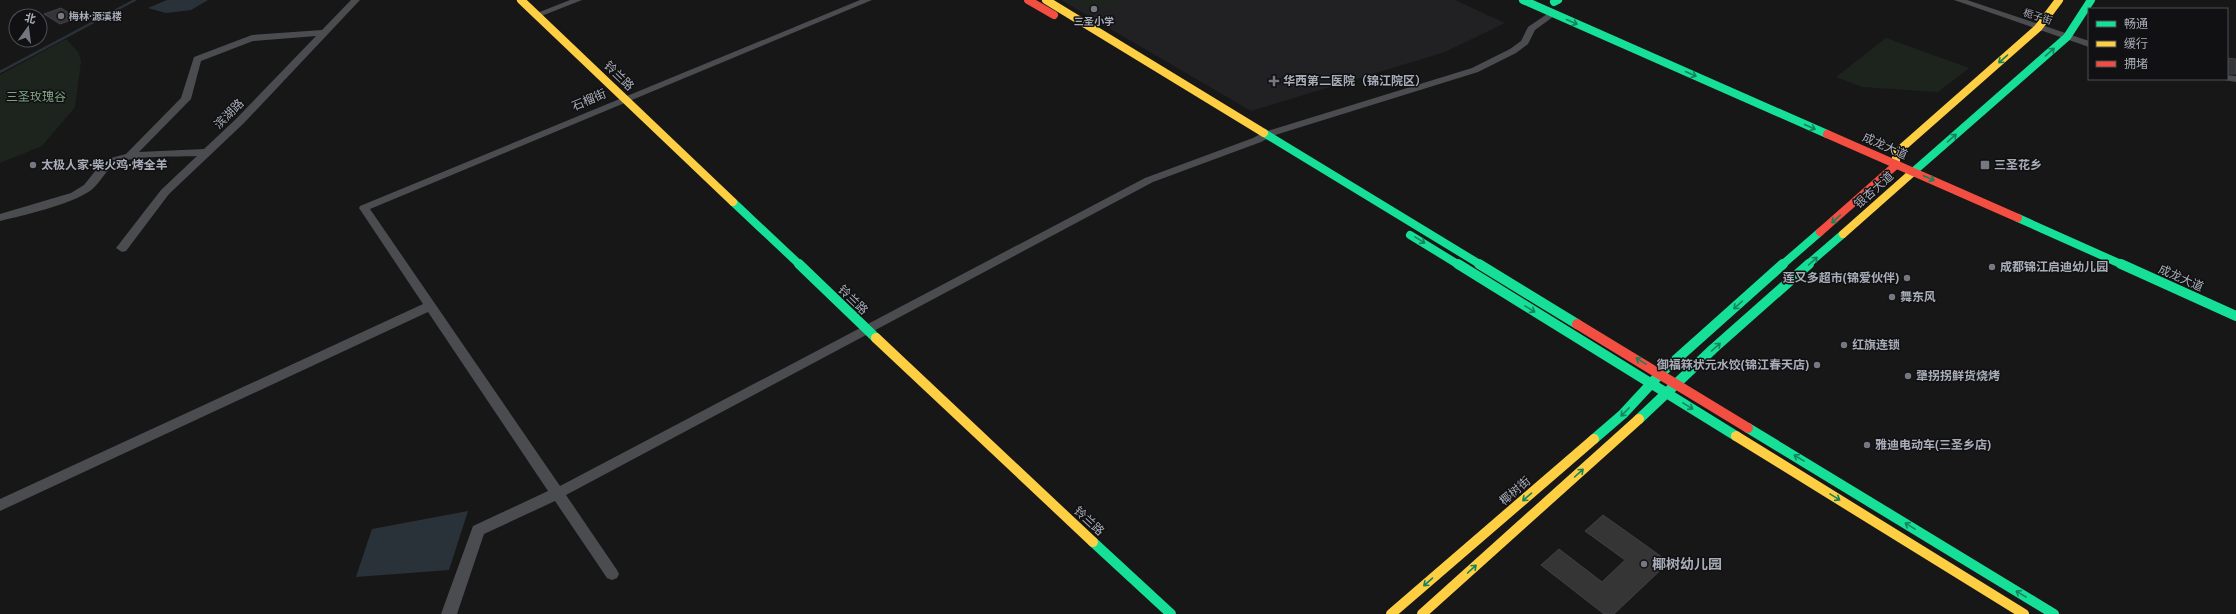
<svg xmlns="http://www.w3.org/2000/svg" width="2236" height="614" viewBox="0 0 2236 614" font-family="'Noto Sans','Noto Sans SC',sans-serif">
<style>
.built{fill:#212123}
.green{fill:#1d241e}
.water{fill:#2a3239}
.lines{fill:none;stroke-linecap:round;stroke-linejoin:round}
.stream{stroke:#2a3239;stroke-width:2.5}
.building{fill:#353536;stroke:#3f4043}
.street{fill:#4b4c50;fill-rule:evenodd}
.fast-far1{stroke:#16e098;stroke-width:8}
.fast{stroke:#16e098;stroke-width:10}
.slow-far1{stroke:#ffcf43;stroke-width:8}
.slow{stroke:#ffcf43;stroke-width:10}
.jam-far1{stroke:#f24e42;stroke-width:8}
.jam{stroke:#f24e42;stroke-width:10}
.oneway{stroke:#14835c}
.poi-dot{fill:#757880;stroke:#111113;stroke-width:1.5}
.labels{text-anchor:middle;stroke-width:3;stroke-linejoin:round;paint-order:stroke}
.far-poi-label{font-size:10px;font-weight:bold;fill:#a8adb8;stroke:#111113;text-anchor:start}
.far-street-label{font-size:10px;fill:#a8adb8;stroke:#111113}
.street-label{font-size:12px;fill:#a8adb8;stroke:#111113}
.poi-label{font-size:12px;font-weight:bold;fill:#a8adb8;stroke:#111113;text-anchor:start}
.park-label{font-size:12px;fill:#7fa381;stroke:#111113}
.near-poi-label{font-size:14px;font-weight:bold;fill:#a8adb8;stroke:#111113;text-anchor:start}
</style>
<rect width="100%" height="100%" fill="#171717"/>
<path class="built" d="M1061,0H1455L1505,23L1445,52L1251,111Z"/>
<g class="green">
<path d="M1068,0H1120L1093,13Z"/>
<path d="M1886,38L1969,68L1938,92L1862,87L1836,77Z"/>
<path d="M66,39L78,52L81,61L75,107L42,146L0,163V75Z"/>
</g>
<g class="water">
<path d="M167,0H208L191,10L166,13L148,8Z"/>
<path d="M468,511L449,570L356,577L372,529Z"/>
</g>
<g class="lines">
<path class="stream" d="M0,72L135,0"/>
</g>
<g class="building">
<path d="M61,8L77,18L60,24L44,14Z"/>
<path d="M2227,58L2236,59V74H2227Z"/>
<path d="M1603,515L1669,562L1614,614H1604L1541,565L1559,549L1602,582L1625,560L1585,531Z"/>
</g>
<g class="lines">
<g class="street">
<path d="M351,0H360L244,123L169,194L126,251L122,252L116,248L161,190L197,156C178,157 134,155 118,163C105,169 101,183 90,191C69,205 25,215 0,221V214L71,193L84,185L100,165L111,158L126,154L181,98L194,57L252,35L322,30ZM316,36L236,119L204,149L139,152L191,99L201,61L253,41Z"/>
<path d="M570,0H582L539,17H533L532,15Z"/>
<path d="M860,0H872L370,209L560,486L1145,178L1253,138L1264,132L1472,68L1510,49L1521,41L1528,27L1550,12L1553,11L1557,14L1535,30L1528,44L1516,53L1478,72L1272,136L1261,142L1153,182L566,495L617,570L619,574L617,578L612,580L607,578L555,501L484,534L457,614H441L473,526L548,491L428,312L0,511V499L423,304L359,208L360,206Z"/>
<path d="M1954,0H1967L2089,41V47Z"/>
<path d="M2227,75L2236,76V82L2224,80L2227,79Z"/>
</g>
<g class="fast-far1">
<path d="M1523,0L1827,134"/>
<path d="M1554,2L1558,0"/>
<path d="M1264,133L1481,265"/>
<path d="M1913,172L2067,37L2091,0"/>
<path d="M733,202L800,265"/>
<path d="M2018,218L2123,265"/>
<path d="M1410,235L1459,265"/>
<path d="M1782,265L1820,232"/>
<path d="M1807,265L1843,234"/>
</g>
<g class="fast">
<path d="M799,264L876,338"/>
<path d="M1458,264L1736,436"/>
<path d="M1479,264L1577,324"/>
<path d="M2121,264L2236,316"/>
<path d="M1639,419L1713,349L1809,264"/>
<path d="M1748,428L2054,614"/>
<path d="M1594,439L1623,414L1661,373L1783,264"/>
<path d="M1093,542L1171,614"/>
</g>
<g class="slow-far1">
<path d="M521,0L733,202"/>
<path d="M1046,0L1264,133"/>
<path d="M1896,165V153L2038,28L2059,0"/>
<path d="M1843,234L1913,172"/>
</g>
<g class="slow">
<path d="M876,338L1093,542"/>
<path d="M1736,436L2024,614"/>
<path d="M1391,614L1594,439"/>
<path d="M1422,614L1639,419"/>
</g>
<g class="jam-far1">
<path d="M1028,0L1054,15"/>
<path d="M1827,134L2018,218"/>
<path d="M1820,232L1896,165"/>
</g>
<path class="jam" d="M1577,324L1748,428"/>
</g>
<defs><path id="oneway-shaft" d="M-6 0H5M1.5-3L5.5 0L1.5 3" fill="none" stroke-width="1.6" stroke-linecap="round" stroke-linejoin="round"/></defs>
<g class="oneway">
<use href="#oneway-shaft" transform="translate(1572 22) rotate(24)"/>
<use href="#oneway-shaft" transform="translate(2050 52) rotate(-41)"/>
<use href="#oneway-shaft" transform="translate(2003 59) rotate(139)"/>
<use href="#oneway-shaft" transform="translate(1691 74) rotate(24)"/>
<use href="#oneway-shaft" transform="translate(1810 127) rotate(24)"/>
<use href="#oneway-shaft" transform="translate(1952 138) rotate(-41)"/>
<use href="#oneway-shaft" transform="translate(1929 178) rotate(23)"/>
<use href="#oneway-shaft" transform="translate(1836 219) rotate(138)"/>
<use href="#oneway-shaft" transform="translate(1420 240) rotate(32)"/>
<use href="#oneway-shaft" transform="translate(1813 261) rotate(-42)"/>
<use href="#oneway-shaft" transform="translate(1738 305) rotate(138)"/>
<use href="#oneway-shaft" transform="translate(1530 309) rotate(32)"/>
<use href="#oneway-shaft" transform="translate(1716 347) rotate(-42)"/>
<use href="#oneway-shaft" transform="translate(1641 361) rotate(-149)"/>
<use href="#oneway-shaft" transform="translate(1688 406) rotate(32)"/>
<use href="#oneway-shaft" transform="translate(1625 412) rotate(135)"/>
<use href="#oneway-shaft" transform="translate(1799 458) rotate(-149)"/>
<use href="#oneway-shaft" transform="translate(1579 473) rotate(-42)"/>
<use href="#oneway-shaft" transform="translate(1527 497) rotate(139)"/>
<use href="#oneway-shaft" transform="translate(1835 497) rotate(32)"/>
<use href="#oneway-shaft" transform="translate(1910 526) rotate(-149)"/>
<use href="#oneway-shaft" transform="translate(1472 569) rotate(-42)"/>
<use href="#oneway-shaft" transform="translate(1428 582) rotate(139)"/>
<use href="#oneway-shaft" transform="translate(2021 594) rotate(-149)"/>
</g>
<g class="poi-dot">
<circle cx="1094" cy="9" r="4"/>
<circle cx="61" cy="16" r="4"/>
<path d="M1272 75h4v4h4v4h-4v4h-4v-4h-4v-4h4z"/>
<circle cx="33" cy="165" r="4"/>
<rect x="1980" y="160" width="10" height="10" rx="2"/>
<circle cx="1992" cy="267" r="4"/>
<circle cx="1907" cy="278" r="4"/>
<circle cx="1892" cy="297" r="4"/>
<circle cx="1844" cy="345" r="4"/>
<circle cx="1817" cy="365" r="4"/>
<circle cx="1908" cy="376" r="4"/>
<circle cx="1867" cy="445" r="4"/>
<circle cx="1644" cy="564" r="4"/>
</g>
<g class="labels">
<g class="far-poi-label">
<text x="69" y="20">梅林·源溪楼</text>
<text x="1094" y="25" text-anchor="middle">三圣小学</text>
</g>
<g class="far-street-label">
<text transform="translate(2038 16) rotate(18)" y="4">栀子街</text>
</g>
<g class="street-label">
<text transform="translate(619 76) rotate(44)" y="4">铃兰路</text>
<text transform="translate(589 100) rotate(-23)" y="4">石榴街</text>
<text transform="translate(229 114) rotate(-45)" y="4">滨湖路</text>
<text transform="translate(1885 146) rotate(24)" y="4">成龙大道</text>
<text transform="translate(1874 190) rotate(-42)" y="4">银杏大道</text>
<text transform="translate(2181 278) rotate(24)" y="4">成龙大道</text>
<text transform="translate(853 300) rotate(44)" y="4">铃兰路</text>
<text transform="translate(1515 491) rotate(-41)" y="4">椰树街</text>
<text transform="translate(1089 521) rotate(43)" y="4">铃兰路</text>
</g>
<g class="poi-label">
<text x="1283" y="85">华西第二医院（锦江院区）</text>
<text x="41" y="169">太极人家·柴火鸡·烤全羊</text>
<text x="1994" y="169">三圣花乡</text>
<text x="2000" y="271">成都锦江启迪幼儿园</text>
<text x="1899" y="282" text-anchor="end">莲又多超市(锦爱伙伴)</text>
<text x="1900" y="301">舞东风</text>
<text x="1852" y="349">红旗连锁</text>
<text x="1809" y="369" text-anchor="end">御福箖状元水饺(锦江春天店)</text>
<text x="1916" y="380">犟拐拐鲜货烧烤</text>
<text x="1875" y="449">雅迪电动车(三圣乡店)</text>
</g>
<g class="park-label">
<text x="36" y="101">三圣玫瑰谷</text>
</g>
<g class="near-poi-label">
<text x="1652" y="569">椰树幼儿园</text>
</g>
</g>
<rect x="2088" y="8" width="140" height="72" fill="#111113" stroke="#4d4f55"/>
<rect x="2096" y="21" width="20" height="6" fill="#16e098" stroke="#4d4f55"/>
<text x="2124" y="28" font-size="12" fill="#a8adb8">畅通</text>
<rect x="2096" y="41" width="20" height="6" fill="#ffcf43" stroke="#4d4f55"/>
<text x="2124" y="48" font-size="12" fill="#a8adb8">缓行</text>
<rect x="2096" y="61" width="20" height="6" fill="#f24e42" stroke="#4d4f55"/>
<text x="2124" y="68" font-size="12" fill="#a8adb8">拥堵</text>
<g transform="translate(28 28) rotate(14)"><circle r="19" fill="#111113" stroke="#4d4f55"/>
<path d="M0-3L7 15L0 10L-7 15Z" fill="#757880"/>
<text y="-6" font-size="11" font-weight="bold" text-anchor="middle" fill="#a8adb8">北</text>
</g>
</svg>
